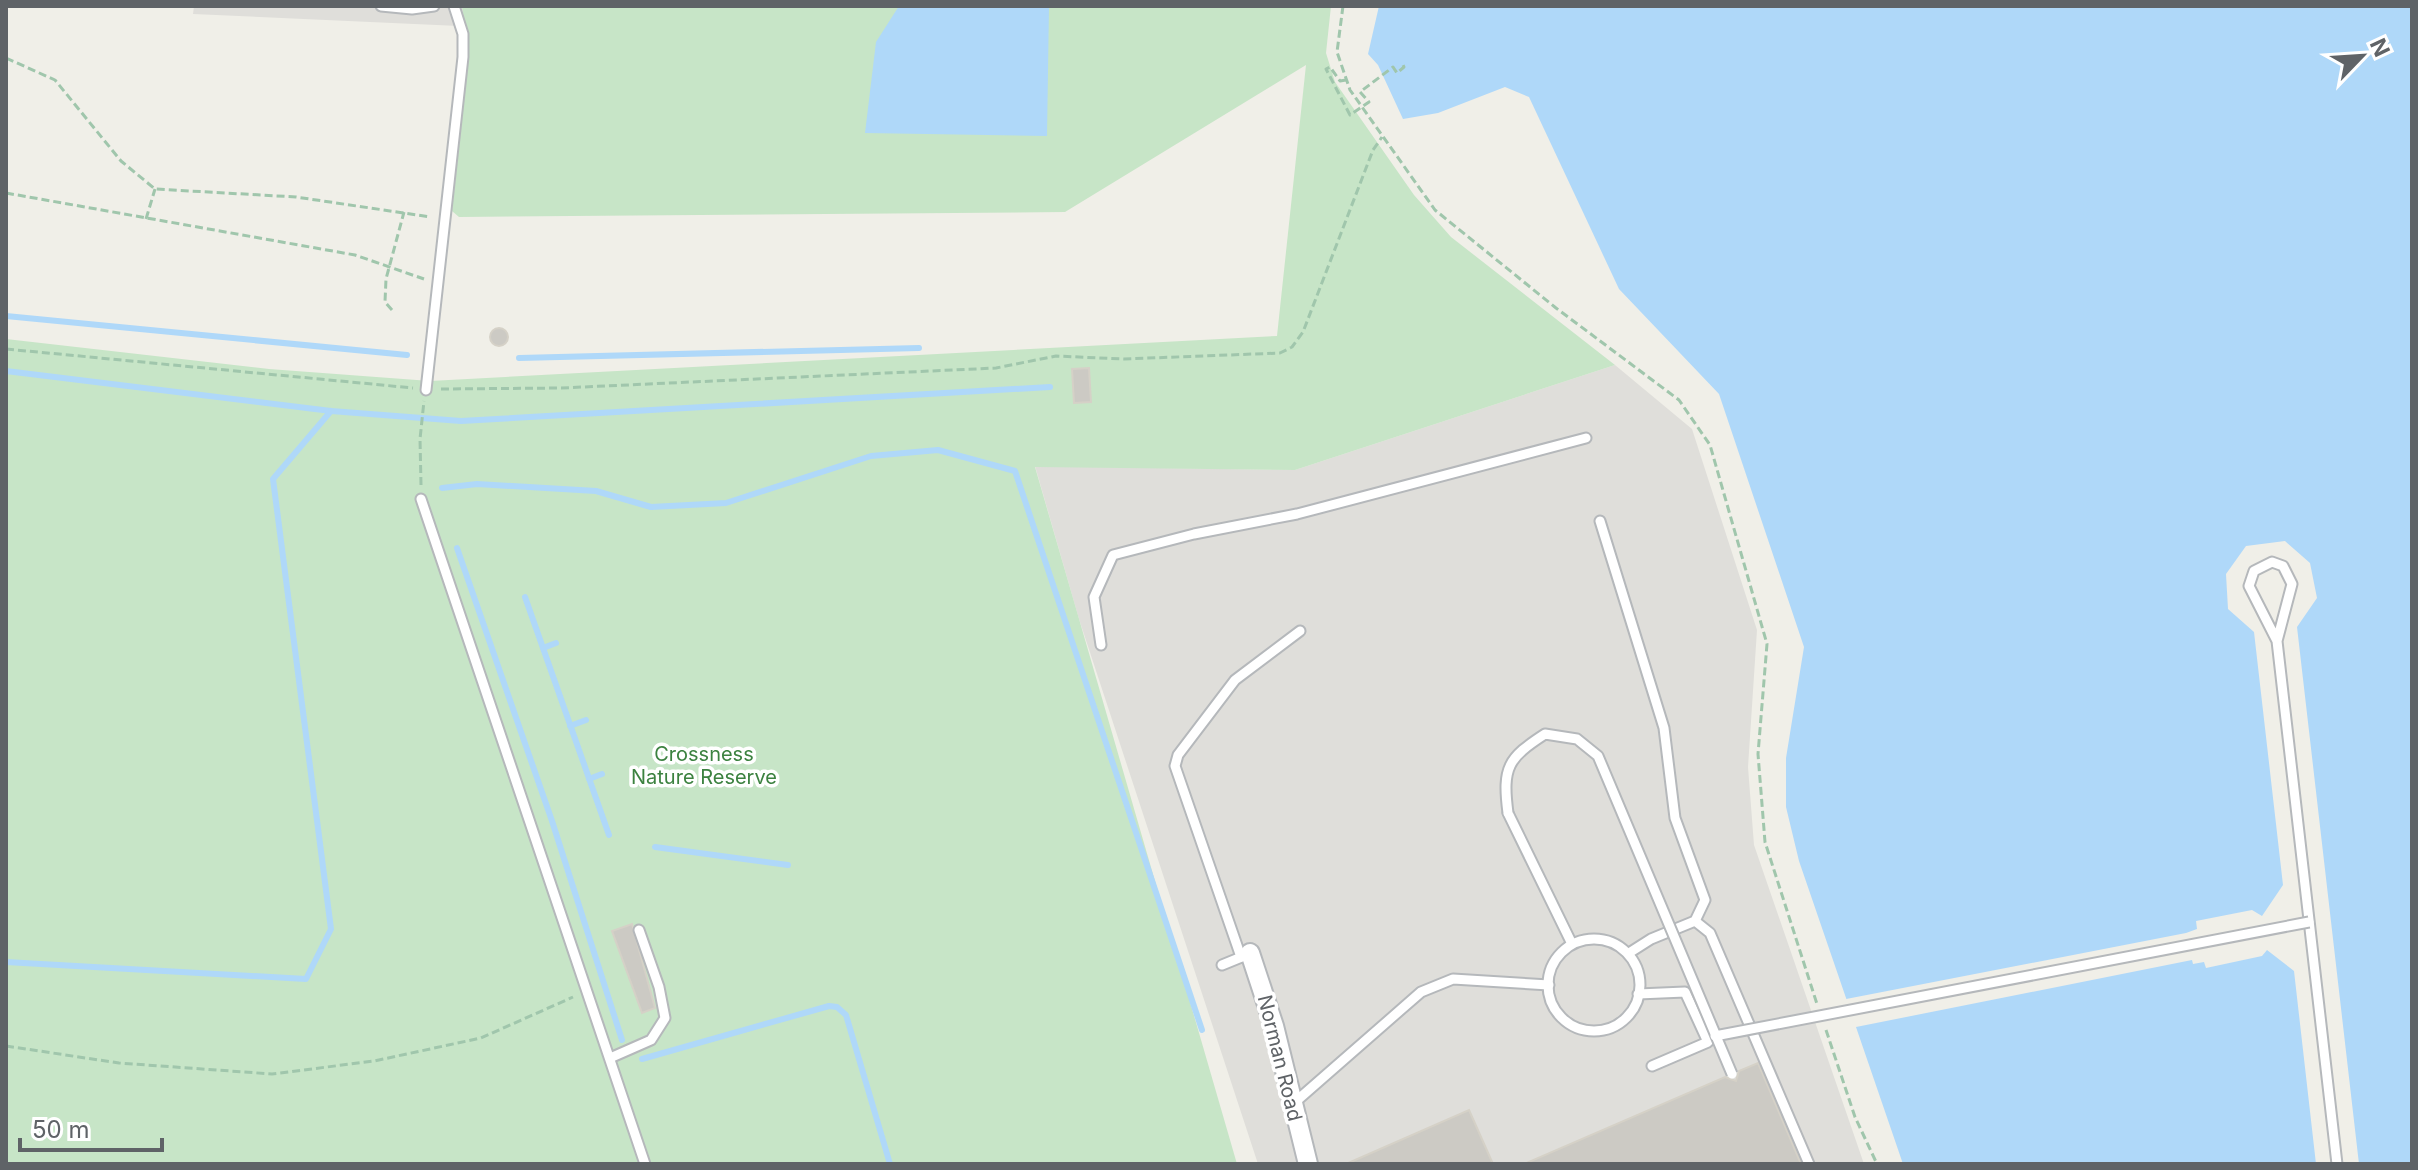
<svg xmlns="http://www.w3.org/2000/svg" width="2418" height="1170" viewBox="0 0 2418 1170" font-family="Inter,sans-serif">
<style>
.industrial{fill:#dfdeda}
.green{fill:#c7e5c7}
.water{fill:#afd8f9}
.pier{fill:#f0efe8}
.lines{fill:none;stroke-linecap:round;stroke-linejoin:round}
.stream{stroke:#afd8f9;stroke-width:6}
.building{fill:#cccac4;stroke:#d5d1c7;stroke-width:2}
.lane-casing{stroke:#b5b8bb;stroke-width:13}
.street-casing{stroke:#b5b8bb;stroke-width:22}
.path{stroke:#a0c6ac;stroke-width:3;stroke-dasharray:8 4;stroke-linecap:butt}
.lane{stroke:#fff;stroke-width:9}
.street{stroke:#fff;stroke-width:18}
.lane-bridge-casing{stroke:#b5b8bb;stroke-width:13;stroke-linecap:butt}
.lane-bridge{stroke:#fff;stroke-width:9}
.labels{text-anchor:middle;stroke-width:7;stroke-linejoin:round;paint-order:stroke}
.park-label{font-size:20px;fill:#3c8240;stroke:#fff}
.street-label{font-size:20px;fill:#5f6367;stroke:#fff}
</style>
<rect width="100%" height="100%" fill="#f0efe8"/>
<g class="industrial">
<path d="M194,6H510L503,28L193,14Z"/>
<path d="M1615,365L1692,429L1757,630L1748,767L1754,845L1864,1164H1258L1079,619L1035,466L1295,470Z"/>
</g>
<path class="green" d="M462,6H1331L1326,53L1335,82L1414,195L1451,237L1615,365L1295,470L1035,467L1237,1164H6V339L269,369L430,381L1277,336L1306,65L1065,212L459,217L452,211L469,54Z"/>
<g class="water">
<path d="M899,6H1049L1047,136L865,133L876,42Z"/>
<path d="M1379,6H2412V1164H1903L1799,861L1786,807V758L1804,647L1719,394L1619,289L1529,97L1505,87L1438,113L1403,119L1378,65L1368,54Z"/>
</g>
<path class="pier" d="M2285,541L2310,563L2317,598L2297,627L2359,1164H2316L2294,971L2267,950L2262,956L2206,968L2204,962L2193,964L2192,960L1851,1028L1841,1000L2186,933L2197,929L2196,921L2252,910L2262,916L2283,885L2254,632L2228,609L2226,574L2246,546Z"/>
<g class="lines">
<g class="stream">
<path d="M6,316L407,355"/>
<path d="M519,358L919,348"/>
<path d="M6,371L331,411L461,421L1050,387"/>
<path d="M442,488L477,484L596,491L651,507L726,503L871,456L938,450L1015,471L1202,1030"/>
<path d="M457,548L552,821L622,1040"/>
<path d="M525,597L609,835"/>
<path d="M543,648L556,643"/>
<path d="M570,726L586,720"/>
<path d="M589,779L602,774"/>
<path d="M655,847L788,865"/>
<path d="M6,962L306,979L331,929L273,479L331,411"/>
<path d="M642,1059L829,1006L837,1007L846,1015L890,1164"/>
</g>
</g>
<g class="building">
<circle cx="499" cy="337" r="9"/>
<path d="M1089,368L1091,402L1074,403L1072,369Z"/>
<path d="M632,924L655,1008L642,1013L612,931Z"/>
<path d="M1758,1063L1801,1164H1524L1725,1077L1736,1081L1739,1071Z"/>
<path d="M1469,1110L1493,1164H1346Z"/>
</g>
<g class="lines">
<defs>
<g id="lane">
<path d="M381,6L412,9L434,6"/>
<path d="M426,390L463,57V34L454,6"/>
<path d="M421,499L645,1164"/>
<path d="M1600,521L1664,728L1675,818L1705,900L1695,921L1651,939L1629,953"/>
<path d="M2277,641L2292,584L2283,566L2272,562L2254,571L2249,586L2277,641L2337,1164"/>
<path d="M1101,645L1094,597L1113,555L1194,534L1297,514L1586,438"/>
<path d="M1508,813L1572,944"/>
<path d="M1695,921L1710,933L1809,1164"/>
<circle cx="1594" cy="985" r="46"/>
<path d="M1241,957L1175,766L1178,755L1235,680L1300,631"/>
<path d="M1222,965L1244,956"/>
<path d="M1638,994L1685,992L1708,1042L1652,1066"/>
<path d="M610,1058L651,1040L665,1018L659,987L639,930"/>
<path d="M1294,1103L1421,992L1453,979L1549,985"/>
</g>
<path id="street" d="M1250,953L1274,1026L1308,1164"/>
</defs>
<use href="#lane" class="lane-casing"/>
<use href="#street" class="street-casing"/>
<g class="path">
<path d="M1343,6L1337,52L1350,90L1435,210L1556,308L1679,400L1710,445L1767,644L1758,754L1765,842L1817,1004"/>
<path d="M6,58L55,80L121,161L155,189L296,197L431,217"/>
<path d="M1346,80L1340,81L1330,67L1326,69L1350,115L1369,102L1360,92L1393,67L1397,73L1404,67L1402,63"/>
<path d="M6,193L355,255L424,279"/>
<path d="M146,219L155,189"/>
<path d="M392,310L385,302L386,279L404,212"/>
<path d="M6,349L413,388"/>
<path d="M441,389L561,388L996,368L1056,356L1124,359L1280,353L1292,347L1303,332L1373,150L1382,137"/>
<path d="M421,485L420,439L424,401"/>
<path d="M1826,1030L1855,1117L1877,1164"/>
<path d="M6,1046L119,1063L272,1074L374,1061L481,1038L573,997"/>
</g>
<use href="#lane" class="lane"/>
<use href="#street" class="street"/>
<defs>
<g id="lane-bridge">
<path d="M1508,813C1502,767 1508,758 1545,734L1577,739L1598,756L1732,1074"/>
<path d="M1715,1036L2309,922"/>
</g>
</defs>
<use href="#lane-bridge" class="lane-bridge-casing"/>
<use href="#lane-bridge" class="lane-bridge"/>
</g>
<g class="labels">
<g class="park-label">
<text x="704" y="761">Crossness<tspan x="704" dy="23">Nature Reserve</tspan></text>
</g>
<g class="street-label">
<text transform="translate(1280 1058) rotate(76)" y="7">Norman Road</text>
</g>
</g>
<rect width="2418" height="1170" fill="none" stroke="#5f6367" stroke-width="16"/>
<g transform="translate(2362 56) rotate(65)" stroke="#ffffff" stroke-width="6" paint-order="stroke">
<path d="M0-6L14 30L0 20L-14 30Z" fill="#5f6367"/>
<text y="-12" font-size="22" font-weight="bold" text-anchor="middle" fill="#5f6367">N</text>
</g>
<path d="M20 1138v12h142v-12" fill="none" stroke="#5f6367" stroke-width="4"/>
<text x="32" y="1138" font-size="24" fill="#5f6367" stroke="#ffffff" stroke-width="6" paint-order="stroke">50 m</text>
</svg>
